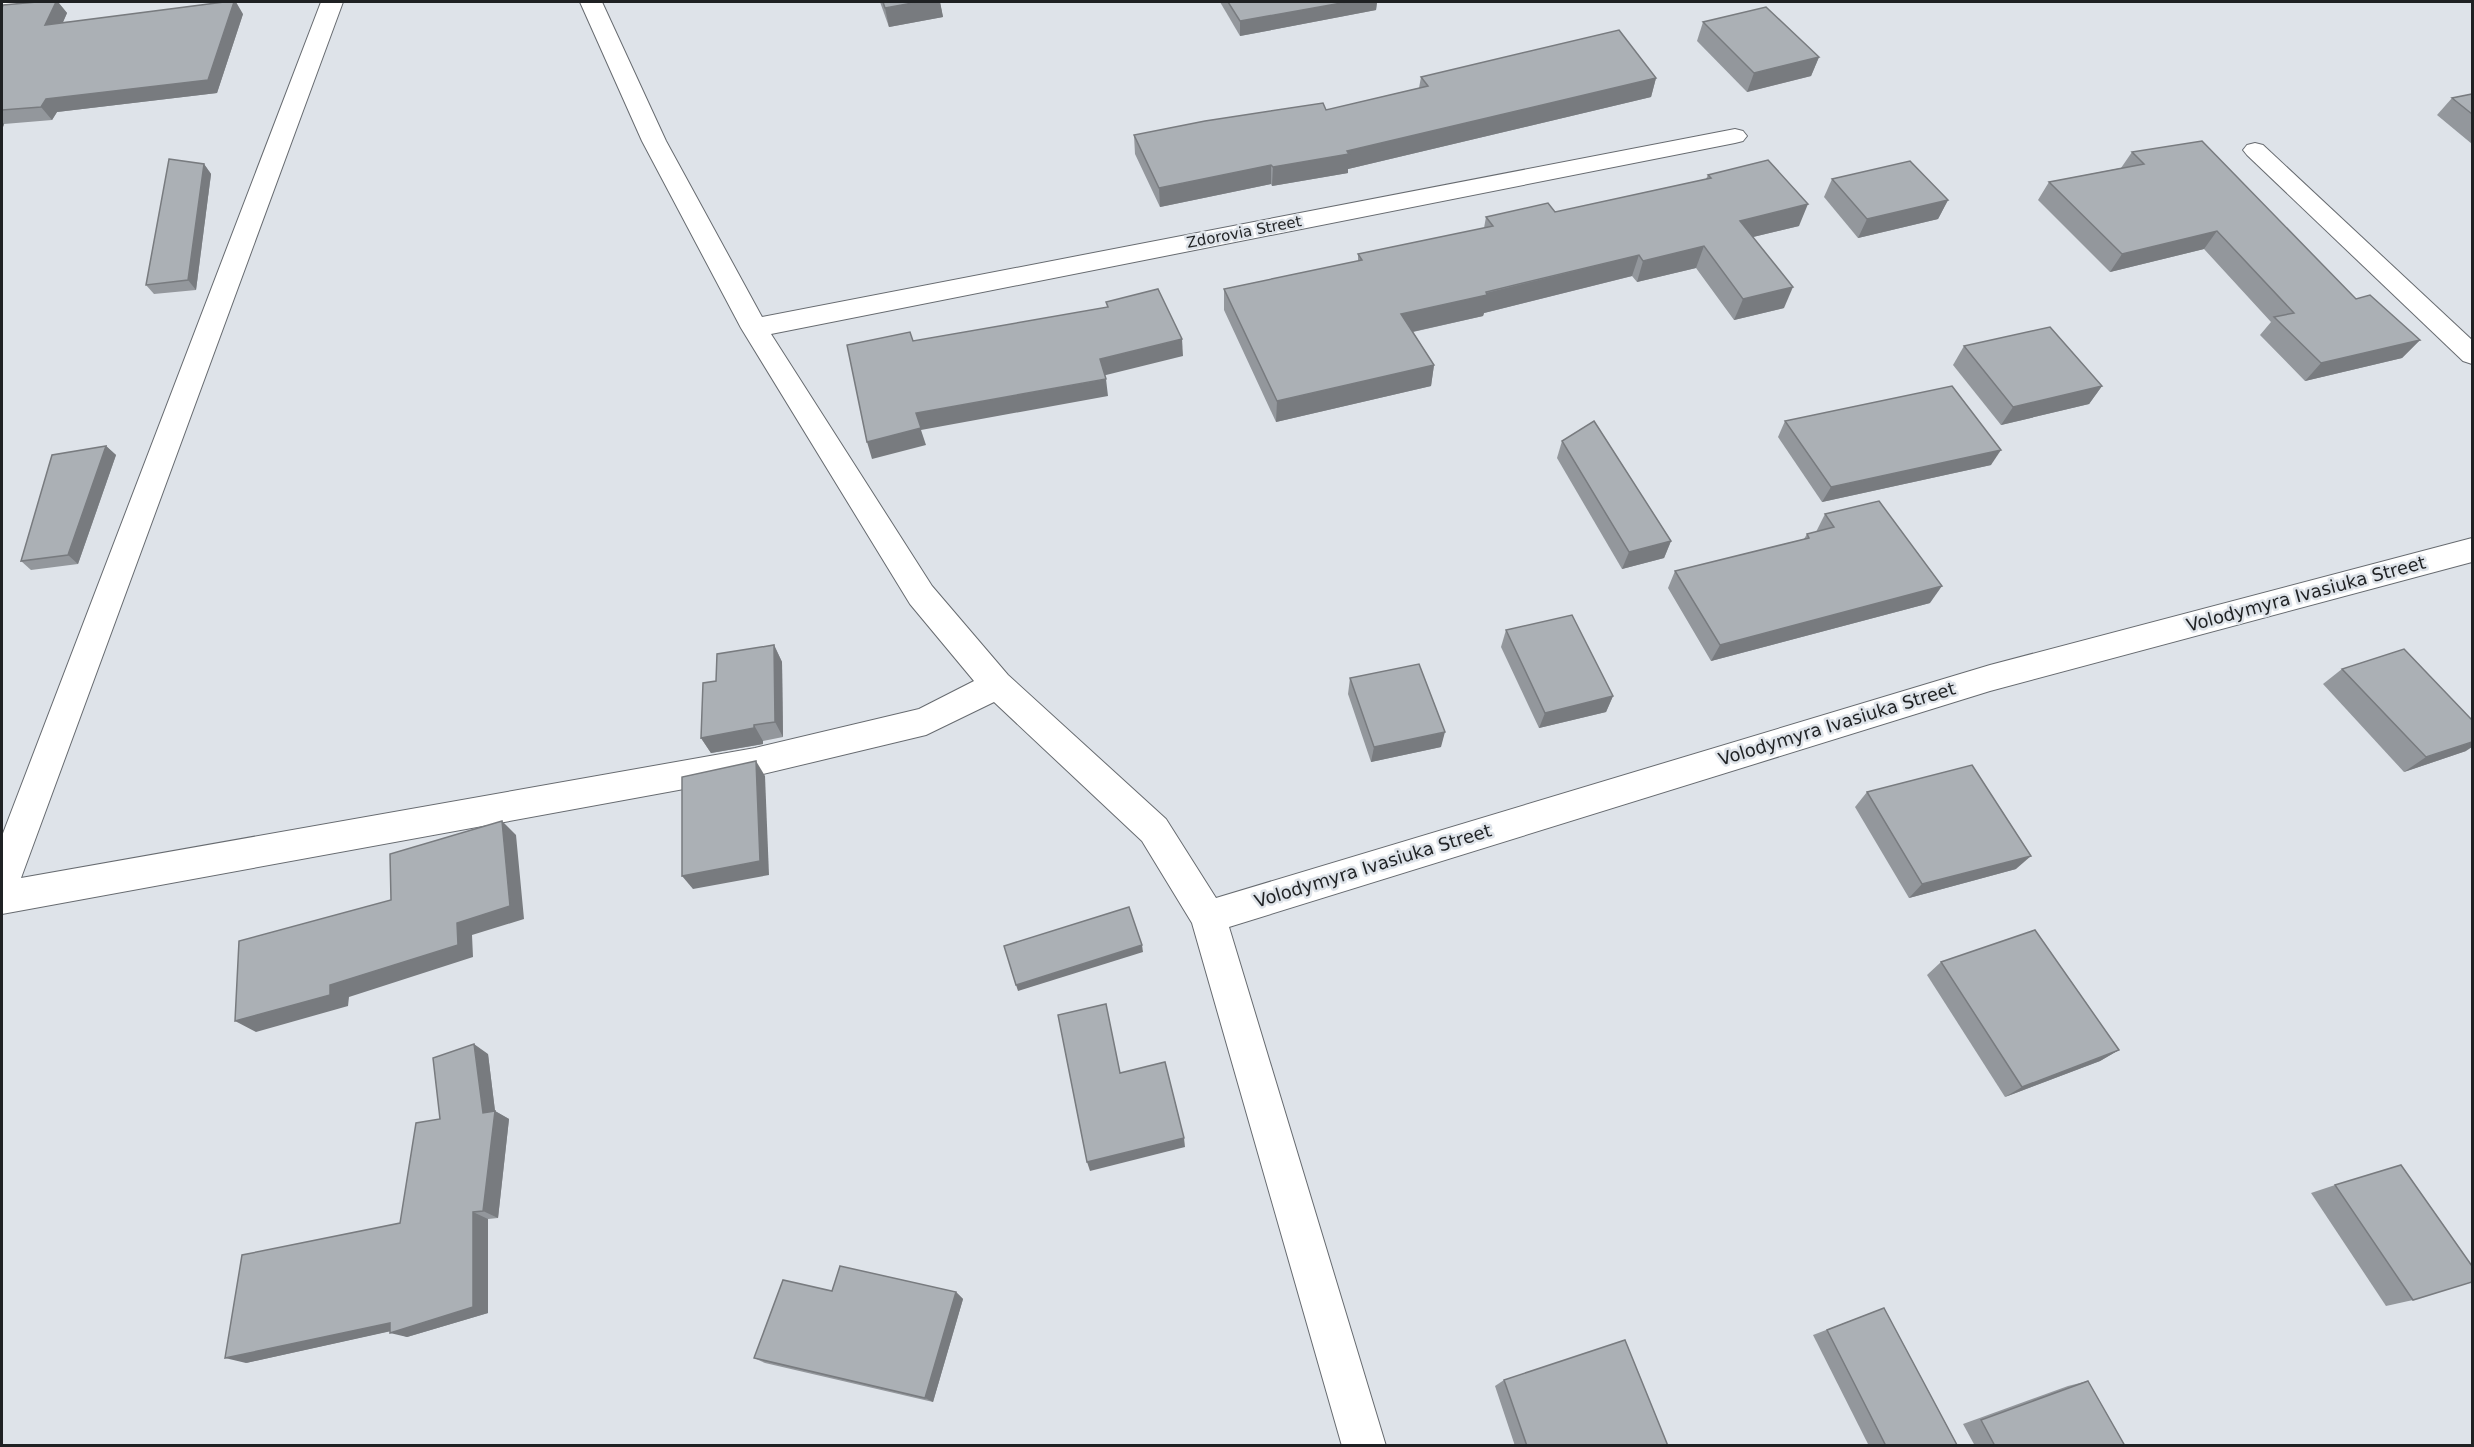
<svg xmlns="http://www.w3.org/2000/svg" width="2474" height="1447" viewBox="0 0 2474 1447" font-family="'DejaVu Sans',sans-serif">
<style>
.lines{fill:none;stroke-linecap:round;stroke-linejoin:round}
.lane-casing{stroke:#676b70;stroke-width:2}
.street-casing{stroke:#676b70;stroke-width:2}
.lane{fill:#fff;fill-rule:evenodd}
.street{fill:#fff;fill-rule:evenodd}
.wall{fill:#93979c}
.shaded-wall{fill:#787b7f}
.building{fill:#abb0b5;stroke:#787b7f;stroke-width:1.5}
.labels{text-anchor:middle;stroke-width:5;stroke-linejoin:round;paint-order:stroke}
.far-street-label{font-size:15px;fill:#1f2123;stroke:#dee3e9}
.street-label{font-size:18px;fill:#1f2123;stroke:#dee3e9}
</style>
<rect width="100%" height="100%" fill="#dee3e9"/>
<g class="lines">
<defs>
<path id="lane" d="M2255,143L2263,145L2472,340V364L2463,361L2247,155L2243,150L2247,145Z"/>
<g id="street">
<path d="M2,2H21L10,20L2,22Z"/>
<path d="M321,2H343L21,878L755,748L919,709L974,681L910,604L741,328L642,141L580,2H602L666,141L762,317L1735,129L1743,131L1747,136L1743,141L1735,143L771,334L932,586L1008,675L1166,819L1216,898L1990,665L2472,538V562L1990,691L1229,927L1386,1446H1342L1192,923L1142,841L994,702L926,735L755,776L2,914V836Z"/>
</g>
</defs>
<use href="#lane" class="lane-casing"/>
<use href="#street" class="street-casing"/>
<use href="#lane" class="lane"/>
<use href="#street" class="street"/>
</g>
<g class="wall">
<path d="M37,2H58L67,13L63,22L243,14L217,93L57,112L52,120L4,124L2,130V8Z"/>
<path d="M880,2H940L943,17L889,27Z"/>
<path d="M1220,2H1377L1376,10L1240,36Z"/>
<path d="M1703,22L1819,57L1811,76L1747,92L1697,41Z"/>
<path d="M1421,77L1656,78L1651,97L1348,169V173L1272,186L1271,184L1160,207L1135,154L1134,135L1326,110L1419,88Z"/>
<path d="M2472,94V144L2437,115L2452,98Z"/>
<path d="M2132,152L2356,299L2420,340L2402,358L2305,381L2260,335L2271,322L2204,249L2110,272L2038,200L2049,182L2121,168Z"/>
<path d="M204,164L211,174L196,290L154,294L146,285Z"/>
<path d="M1708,175L1799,226L1753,237L1784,308L1734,320L1696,268L1637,282L1632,276L1484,313L1483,316L1413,332L1434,365L1431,386L1276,422L1224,310V289L1358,261V254L1484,228L1486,217L1555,212L1706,179Z"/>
<path d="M1832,179L1948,200L1938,219L1858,238L1824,197Z"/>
<path d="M1964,346L2102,386L2089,404L2001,425L1953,365Z"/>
<path d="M1785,421L1991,465L1822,502L1778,437Z"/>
<path d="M1562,441L1671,541L1664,558L1622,569L1557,458Z"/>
<path d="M106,446L116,455L78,564L31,570L21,561Z"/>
<path d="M1825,514L1930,603L1711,661L1668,588L1675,571L1804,539L1807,534L1816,532Z"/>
<path d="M1506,630L1613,696L1606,712L1539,728L1501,647Z"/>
<path d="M774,645L782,662L783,737L763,741V744L711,753L701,738L716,681Z"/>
<path d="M2342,669L2466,751L2404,772L2323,684Z"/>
<path d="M1350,678L1441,747L1371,762L1348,694Z"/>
<path d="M1867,792L2016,869L1909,898L1855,807Z"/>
<path d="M1941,962L2119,1050L2100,1061L2005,1097L1927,975Z"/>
<path d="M488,1054L495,1111L509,1119L498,1218L488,1219V1313L407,1337L390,1331L246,1363L400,1223L440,1119Z"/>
<path d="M2335,1185L2413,1300L2386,1306L2311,1193Z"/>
<path d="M832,1291L956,1292L963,1299L933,1402L765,1363L754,1358Z"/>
<path d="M1884,1308L1957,1445L1869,1446L1813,1335Z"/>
<path d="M1504,1380L1668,1446H1515L1495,1386Z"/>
<path d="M2088,1381L2125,1446H1975L1963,1424L2068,1386Z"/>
</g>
<g class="shaded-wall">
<path d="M56,2H58L67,13L56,38L45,25Z"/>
<path d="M234,2H236L243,14L217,93L57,112L52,120L41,107L46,99Z"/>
<path d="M918,2H940L943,17L889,27L885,8Z"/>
<path d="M1347,2H1377L1376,10L1240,36V21Z"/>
<path d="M1819,57L1811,76L1747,92L1754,73Z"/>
<path d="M1656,78L1651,97L1348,169V173L1272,186L1273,167L1347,151Z"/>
<path d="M2,121L4,124L2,130Z"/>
<path d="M204,164L211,174L196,290L188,280Z"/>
<path d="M1271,165V184L1160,207L1159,188Z"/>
<path d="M1948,200L1938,219L1858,238L1867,219Z"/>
<path d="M1808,204L1799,226L1732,242L1740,221Z"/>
<path d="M2217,231L2204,249L2110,272L2122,254Z"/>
<path d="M1704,246L1696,268L1637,282L1643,261Z"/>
<path d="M1639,255L1632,276L1484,313L1483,316L1398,335L1401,314Z"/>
<path d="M1793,287L1784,308L1734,320L1743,299Z"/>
<path d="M1182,339L1183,356L1102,376L1100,359Z"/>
<path d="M2420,340L2402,358L2305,381L2321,363Z"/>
<path d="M1434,365L1431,386L1276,422L1277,401Z"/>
<path d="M1106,379L1108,396L921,430L926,445L872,459L867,442L916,413Z"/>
<path d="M2102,386L2089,404L2001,425L2013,407Z"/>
<path d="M106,446L116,455L78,564L68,555Z"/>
<path d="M2001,450L1991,465L1822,502L1831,487Z"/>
<path d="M1671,541L1664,558L1622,569L1629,552Z"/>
<path d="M1942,586L1930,603L1711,661L1720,645Z"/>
<path d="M774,645L782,662L783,737L775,722Z"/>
<path d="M1613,696L1606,712L1539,728L1545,713Z"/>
<path d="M754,725L763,741V744L711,753L701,738Z"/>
<path d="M1445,732L1441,747L1371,762L1374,747Z"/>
<path d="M2472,742V747L2466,751L2404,772L2426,757Z"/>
<path d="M756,761L765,776L769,875L693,889L682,876Z"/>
<path d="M502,821L516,835L524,919L472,935L473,957L349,997L348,1006L256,1032L235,1021L330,985L457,923Z"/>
<path d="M2031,856L2016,869L1909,898L1922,884Z"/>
<path d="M1142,945L1143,952L1018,991L1016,985Z"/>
<path d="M474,1044L488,1054L495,1111L509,1119L498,1218L483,1211V1113Z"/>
<path d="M2119,1050L2100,1061L2005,1097L2022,1087Z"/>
<path d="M1184,1138L1185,1147L1090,1171L1087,1162Z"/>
<path d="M473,1212L488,1219V1313L407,1337L390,1333L405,1328L246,1363L225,1358Z"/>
<path d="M956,1292L963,1299L933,1402L925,1398Z"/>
</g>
<g class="building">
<path d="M37,2H56L45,25L224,2H234L208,80L46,99L41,107L2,110V8L3,5Z"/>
<path d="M883,2H918L885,8Z"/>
<path d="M1228,2H1347L1240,21Z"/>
<path d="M1766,7L1819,57L1754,73L1703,22Z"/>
<path d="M1619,30L1656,78L1347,151L1349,154L1273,167L1271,165L1159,188L1134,135L1205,121L1323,103L1326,110L1428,86L1421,77Z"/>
<path d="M2472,94V114L2452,98Z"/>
<path d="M2202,141L2356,299L2370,295L2420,340L2321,363L2274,317L2294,313L2217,231L2122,254L2049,182L2144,164L2132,152Z"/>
<path d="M169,159L204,164L188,280L146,285Z"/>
<path d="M1768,160L1808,204L1740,221L1793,287L1743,299L1704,246L1643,261L1639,255L1486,292L1487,295L1401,314L1434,365L1277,401L1224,289L1362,260L1358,254L1493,226L1486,217L1548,203L1555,212L1711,178L1708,175Z"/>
<path d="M1910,161L1948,200L1867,219L1832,179Z"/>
<path d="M1158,289L1182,339L1100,359L1106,379L916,413L921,428L867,442L847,345L910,332L913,341L1108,307L1106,302Z"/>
<path d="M2050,327L2102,386L2013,407L1964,346Z"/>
<path d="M1952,386L2001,450L1831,487L1785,421Z"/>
<path d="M1594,421L1671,541L1629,552L1562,441Z"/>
<path d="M106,446L68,555L21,561L52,455Z"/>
<path d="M1879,501L1942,586L1720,645L1675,571L1809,538L1807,534L1834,527L1825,514Z"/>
<path d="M1572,615L1613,696L1545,713L1506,630Z"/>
<path d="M774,645L775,722L754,725V728L701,738L703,683L716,681L717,654Z"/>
<path d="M2404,649L2472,720V742L2426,757L2342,669Z"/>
<path d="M1419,664L1445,732L1374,747L1350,678Z"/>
<path d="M756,761L760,861L682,876V777Z"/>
<path d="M1972,765L2031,856L1922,884L1867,792Z"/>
<path d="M502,821L510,906L457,923L458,945L330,985V995L235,1021L239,941L391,900L390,854Z"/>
<path d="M1129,907L1142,945L1016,985L1004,946Z"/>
<path d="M2035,930L2119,1050L2022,1087L1941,962Z"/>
<path d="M1106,1004L1120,1073L1165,1062L1184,1138L1087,1162L1058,1015Z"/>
<path d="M474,1044L483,1113L495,1111L483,1211L473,1212V1307L390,1333V1323L225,1358L242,1255L400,1223L416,1123L440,1119L433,1058Z"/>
<path d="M2401,1165L2472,1266V1282L2413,1300L2335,1185Z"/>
<path d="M840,1266L956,1292L925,1398L754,1358L783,1280L832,1291Z"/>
<path d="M1884,1308L1957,1445L1886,1446L1827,1330Z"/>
<path d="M1625,1340L1668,1446H1527L1504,1380Z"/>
<path d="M2088,1381L2125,1446H1995L1981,1420Z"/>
</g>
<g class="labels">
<g class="far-street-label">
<text transform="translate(1244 232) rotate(-11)" y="5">Zdorovia Street</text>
</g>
<g class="street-label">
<text transform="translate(2306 594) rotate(-15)" y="6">Volodymyra Ivasiuka Street</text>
<text transform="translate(1837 724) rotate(-17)" y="6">Volodymyra Ivasiuka Street</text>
<text transform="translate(1373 866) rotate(-17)" y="6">Volodymyra Ivasiuka Street</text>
</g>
</g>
<rect width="2474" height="1447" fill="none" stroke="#1f2123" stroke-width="6"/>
</svg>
